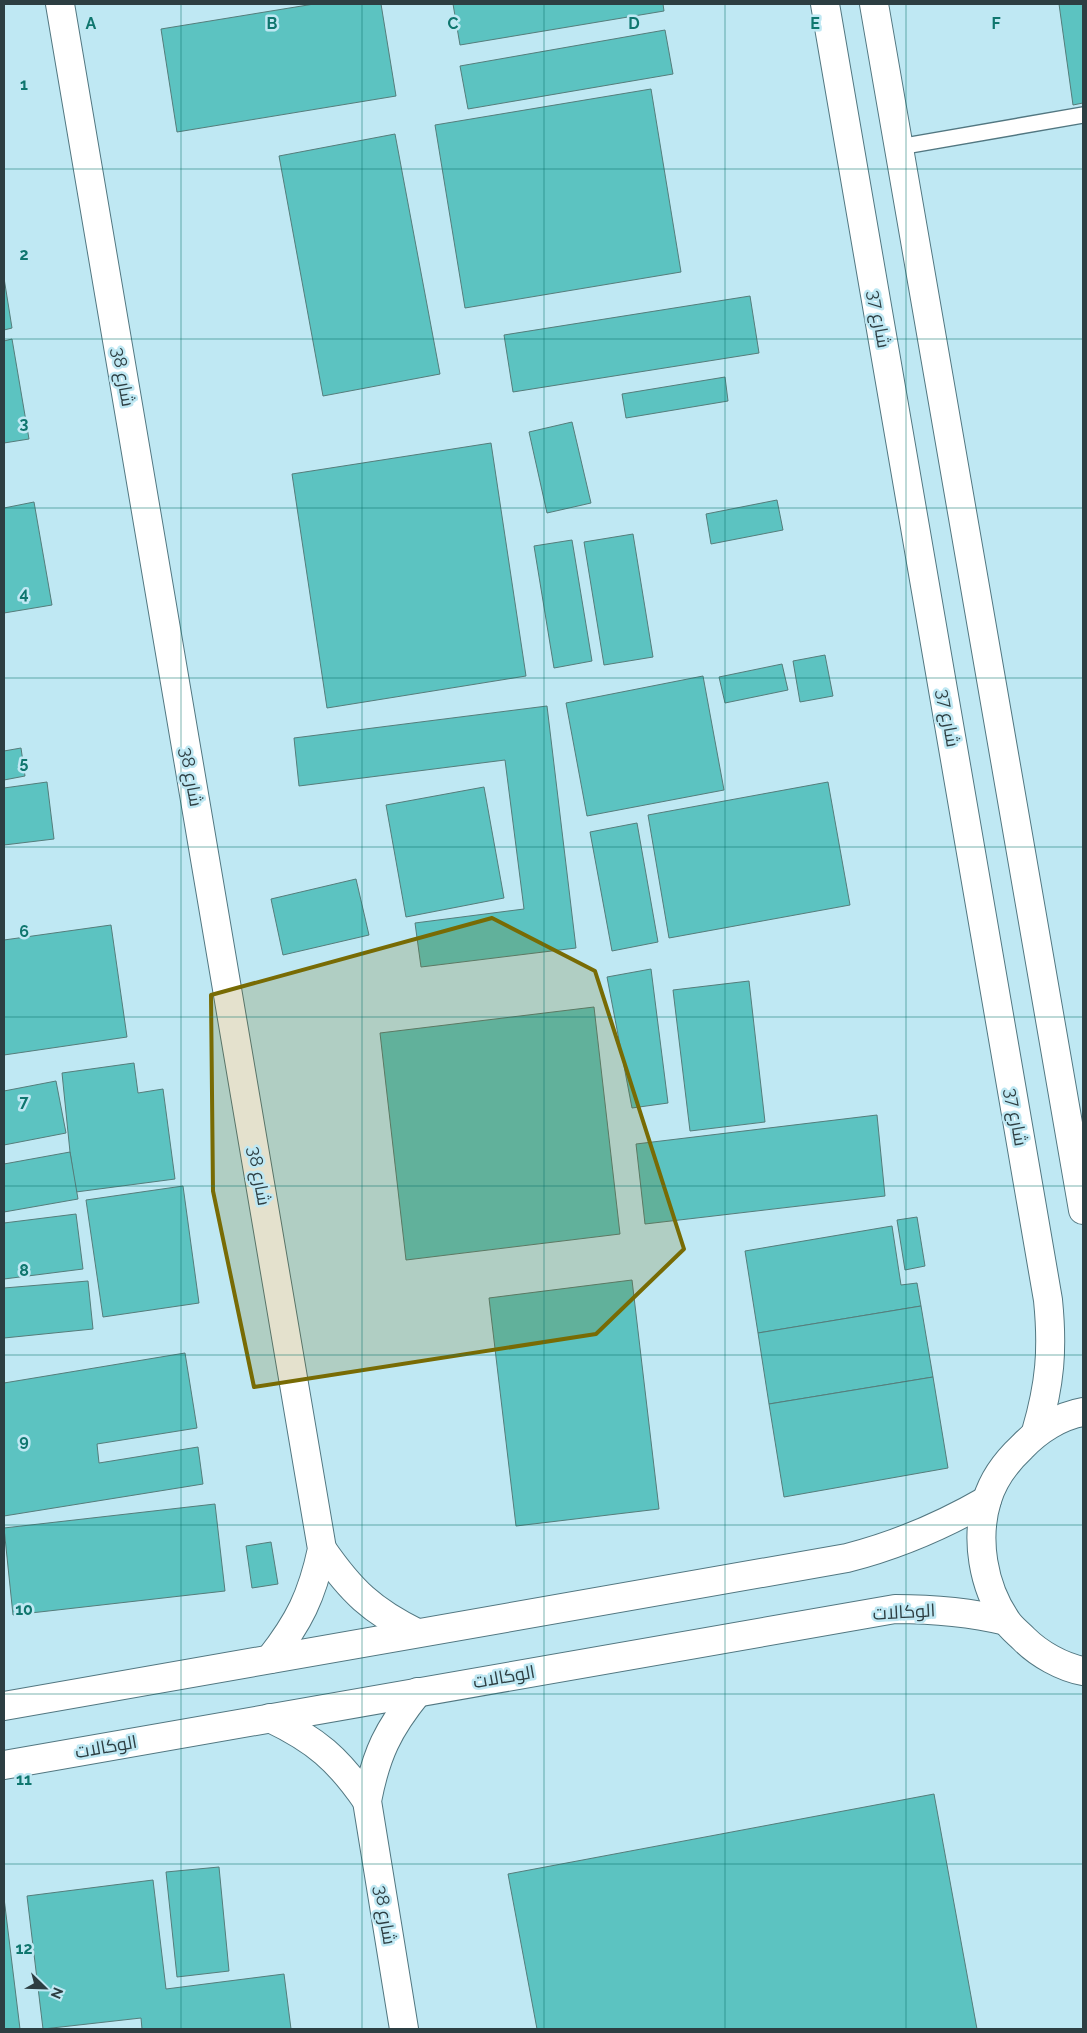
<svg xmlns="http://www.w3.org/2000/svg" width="1087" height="2033" viewBox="0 0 1087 2033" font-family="Raleway,Cairo,sans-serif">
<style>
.building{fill:#5cc3c1;stroke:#557d7b}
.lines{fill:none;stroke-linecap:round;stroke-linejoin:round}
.service-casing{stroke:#527781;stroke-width:18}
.minor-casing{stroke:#527781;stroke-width:30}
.service{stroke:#fff;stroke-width:15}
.minor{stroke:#fff;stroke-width:28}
.marked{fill:#786b04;fill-opacity:0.2;stroke:#786b04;stroke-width:4;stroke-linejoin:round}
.grid{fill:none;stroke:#0f766e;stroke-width:1;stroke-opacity:0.55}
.labels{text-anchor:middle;stroke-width:5;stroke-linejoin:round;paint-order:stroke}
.street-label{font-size:18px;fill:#2d3e42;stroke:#bfe8f3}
.grid-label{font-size:16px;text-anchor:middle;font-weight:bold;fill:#0f766e;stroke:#bfe8f3;stroke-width:5;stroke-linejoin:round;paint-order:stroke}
</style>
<rect width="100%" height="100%" fill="#bfe8f3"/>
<g class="building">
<path d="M314,4H381L396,96L177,132L161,29Z"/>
<path d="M453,4H663L664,11L460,45Z"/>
<path d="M1059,4H1083V103L1073,105Z"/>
<path d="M665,30L673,74L468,109L460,66Z"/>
<path d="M651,89L681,272L465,308L435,125Z"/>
<path d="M395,134L440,374L323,396L279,156Z"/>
<path d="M4,278L12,328L4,330Z"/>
<path d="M750,296L759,353L513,392L504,335Z"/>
<path d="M12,339L29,439L4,443V341Z"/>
<path d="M725,377L728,401L626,418L622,394Z"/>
<path d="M572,422L591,503L547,513L529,432Z"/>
<path d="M491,443L526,676L327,708L292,474Z"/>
<path d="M777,500L783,530L711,544L706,514Z"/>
<path d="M34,502L52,605L4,613V508Z"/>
<path d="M633,534L653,657L604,665L584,542Z"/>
<path d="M572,540L592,661L554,668L534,546Z"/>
<path d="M825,655L833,696L800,702L793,661Z"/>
<path d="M782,664L788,690L725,703L719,677Z"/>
<path d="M703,676L724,790L587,816L566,703Z"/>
<path d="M547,706L576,948L421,967L415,923L524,909L505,760L299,786L294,738Z"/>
<path d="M21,748L25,776L4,780V751Z"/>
<path d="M47,782L54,839L4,845V788Z"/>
<path d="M828,782L850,905L669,938L648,815Z"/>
<path d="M484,787L504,898L406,917L386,805Z"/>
<path d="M637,823L658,942L612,951L590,832Z"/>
<path d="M356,879L369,935L283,955L271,899Z"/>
<path d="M111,925L127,1037L4,1055V940Z"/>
<path d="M651,969L668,1103L632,1108L607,977Z"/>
<path d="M749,981L765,1122L690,1131L673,990Z"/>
<path d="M594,1007L620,1234L406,1260L380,1033Z"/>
<path d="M134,1063L138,1093L163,1089L175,1179L76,1192L70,1152L62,1073Z"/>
<path d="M56,1081L66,1133L4,1145V1091Z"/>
<path d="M877,1115L885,1196L645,1224L636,1144Z"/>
<path d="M70,1152L78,1199L4,1212V1164Z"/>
<path d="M183,1186L199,1303L103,1317L86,1200Z"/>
<path d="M76,1214L83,1269L4,1279V1223Z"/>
<path d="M917,1217L925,1266L905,1270L897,1220Z"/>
<path d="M892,1226L901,1285L917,1283L921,1306L758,1333L745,1251Z"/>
<path d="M632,1280L659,1509L516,1526L489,1298Z"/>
<path d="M88,1281L93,1329L4,1338V1288Z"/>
<path d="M921,1306L933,1377L769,1404L758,1333Z"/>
<path d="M185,1353L197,1428L97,1444L99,1463L198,1447L203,1484L4,1516V1383Z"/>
<path d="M933,1377L948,1468L784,1497L769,1404Z"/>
<path d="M215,1504L225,1591L13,1615L4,1528Z"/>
<path d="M271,1542L278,1584L252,1588L246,1546Z"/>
<path d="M934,1794L977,2029H537L508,1874Z"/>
<path d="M219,1867L229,1971L177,1977L166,1872Z"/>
<path d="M153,1880L166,1989L284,1974L291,2029H142L141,2018L43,2029L27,1896Z"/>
<path d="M4,1898L20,2029H4Z"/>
</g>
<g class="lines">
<defs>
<path id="service" d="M899,147L1083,115"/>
<g id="minor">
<path d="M60,4L322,1549C312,1596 299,1622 270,1659"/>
<path d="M825,4L1048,1300C1053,1350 1050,1384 1036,1432"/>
<path d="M874,4L1083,1210"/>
<path d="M1083,1412C1060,1416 1038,1430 1022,1447C1007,1461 993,1480 987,1500C975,1539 983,1586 1006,1620C1010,1627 1018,1633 1024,1639C1039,1654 1062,1667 1083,1671"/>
<path d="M322,1549C351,1591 372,1611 417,1633"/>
<path d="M4,1706L847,1558C898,1545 942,1526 987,1500"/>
<path d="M270,1718C316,1740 338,1759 367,1801"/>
<path d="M4,1765L895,1609C934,1609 969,1612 1006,1621"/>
<path d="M404,2029L367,1801C376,1754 388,1729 418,1692"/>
</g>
</defs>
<use href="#service" class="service-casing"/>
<use href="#minor" class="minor-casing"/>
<use href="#service" class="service"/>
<use href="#minor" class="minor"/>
</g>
<path class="marked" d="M492,918L595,971L684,1249L596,1334L254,1387L213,1191L211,995Z"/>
<path class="grid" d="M181,4V2029M362,4V2029M544,4V2029M725,4V2029M906,4V2029M4,169H1083M4,339H1083M4,508H1083M4,678H1083M4,847H1083M4,1017H1083M4,1186H1083M4,1355H1083M4,1525H1083M4,1694H1083M4,1864H1083"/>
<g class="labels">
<g class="street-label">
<text transform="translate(879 319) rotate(80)" y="6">شارع 37</text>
<text transform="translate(123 377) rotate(80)" y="6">شارع 38</text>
<text transform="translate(948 718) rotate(80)" y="6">شارع 37</text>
<text transform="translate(191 777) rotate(80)" y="6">شارع 38</text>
<text transform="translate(1016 1117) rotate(80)" y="6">شارع 37</text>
<text transform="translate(259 1176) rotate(80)" y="6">شارع 38</text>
<text transform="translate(904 1612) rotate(-3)" y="6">الوكالات</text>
<text transform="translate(504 1677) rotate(-10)" y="6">الوكالات</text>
<text transform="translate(106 1747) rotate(-10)" y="6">الوكالات</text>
<text transform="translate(385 1915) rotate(81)" y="6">شارع 38</text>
</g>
</g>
<g class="grid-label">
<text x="91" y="29">A</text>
<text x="272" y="29">B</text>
<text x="453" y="29">C</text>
<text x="634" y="29">D</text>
<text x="815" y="29">E</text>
<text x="996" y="29">F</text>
<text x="24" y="90">1</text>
<text x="24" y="260">2</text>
<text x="24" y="429">3</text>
<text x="24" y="599">4</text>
<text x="24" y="768">5</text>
<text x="24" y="937">6</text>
<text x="24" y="1107">7</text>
<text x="24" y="1276">8</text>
<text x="24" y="1446">9</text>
<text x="24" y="1615">10</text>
<text x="24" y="1785">11</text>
<text x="24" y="1954">12</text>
</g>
<rect width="1087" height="2033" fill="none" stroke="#2d3e42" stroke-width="10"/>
<g transform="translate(45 1988) rotate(113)" stroke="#bfe8f3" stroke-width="4" paint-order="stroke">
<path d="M0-4L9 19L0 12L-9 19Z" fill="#2d3e42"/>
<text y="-8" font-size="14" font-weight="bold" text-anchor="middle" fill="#2d3e42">N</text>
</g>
</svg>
